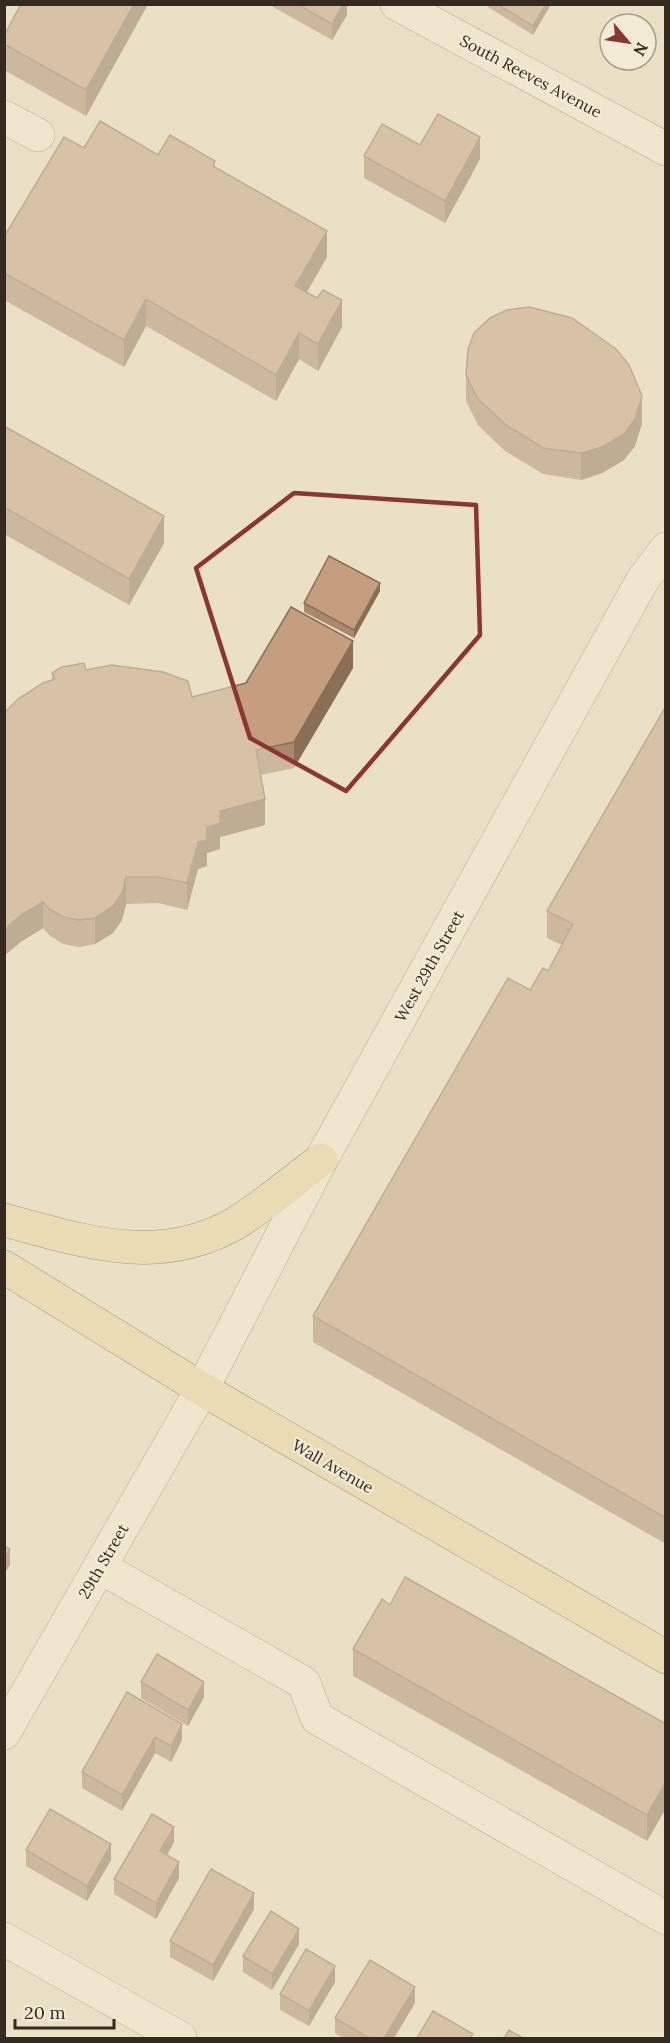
<svg xmlns="http://www.w3.org/2000/svg" width="670" height="2043" viewBox="0 0 670 2043" font-family="Lora,serif">
<style>
.lines{fill:none;stroke-linecap:round;stroke-linejoin:round}
.minor-casing{stroke:#83725d;stroke-width:34}
.major-casing{stroke:#514131;stroke-width:34}
.minor{stroke:#f5edd7;stroke-width:33}
.major{stroke:#e9d5a0;stroke-width:33}
.wall{fill:#a9886c}
.shaded-wall{fill:#896f58}
.building{fill:#c49e7e;stroke:#896f58;stroke-width:1.5}
.marked{fill:none;stroke:#8c3533;stroke-width:4.5;stroke-linejoin:round}
.labels{text-anchor:middle;stroke-width:4.5;stroke-linejoin:round;paint-order:stroke}
.street-label{font-size:16px;fill:#342a1f;stroke:#f2ead4}
</style>
<rect width="100%" height="100%" fill="#eae0c5"/>
<g class="lines">
<defs>
<g id="minor">
<path d="M397,4L666,149"/>
<path d="M4,117L38,135"/>
<path d="M100,1567L304,1683L317,1718L666,1918"/>
<path d="M4,1733L202,1389L321,1160L642,581L666,549"/>
<path d="M4,1939L180,2038"/>
</g>
<g id="major">
<path d="M4,1220C84,1241 158,1268 236,1223C265,1205 294,1180 321,1160"/>
<path d="M4,1267L202,1389L666,1657"/>
</g>
</defs>
<use href="#minor" class="minor-casing"/>
<use href="#major" class="major-casing"/>
<use href="#minor" class="minor"/>
<use href="#major" class="major"/>
</g>
<g class="wall">
<path d="M148,4L86,116L4,70V36Z"/>
<path d="M268,4H347V15L332,40Z"/>
<path d="M488,4H551L533,35L488,7Z"/>
<path d="M420,145L480,159L445,223L364,178V156Z"/>
<path d="M84,148L158,155L215,168L327,257L307,292L342,327L318,371L299,359L276,401L146,326L124,367L4,300V237Z"/>
<path d="M466,375L642,423L635,446L624,460L602,473L581,480L543,474L505,451L478,425L466,401Z"/>
<path d="M4,426L164,543L129,605L4,534Z"/>
<path d="M380,591L354,638L304,612V603Z"/>
<path d="M353,668L294,768L261,775L265,825L220,837V849L207,853V866L198,869L187,910L158,903L126,904L122,920L113,933L95,944L79,947L63,944L49,935L43,928L22,941L52,680V673L86,670L192,697Z"/>
<path d="M666,706V1544L313,1342V1316L530,990L548,971L562,945L547,938V911Z"/>
<path d="M390,1605L666,1724V1808L647,1841L353,1676V1649Z"/>
<path d="M141,1682L204,1697L188,1726L141,1698Z"/>
<path d="M127,1692L182,1740L171,1762L155,1753L122,1811L82,1788V1772Z"/>
<path d="M174,1842L167,1855L179,1878L156,1919L114,1894V1879Z"/>
<path d="M26,1850L111,1860L87,1901L26,1866Z"/>
<path d="M254,1909L213,1981L170,1957V1941Z"/>
<path d="M299,1944L272,1990L243,1972V1956Z"/>
<path d="M335,1982L309,2026L280,2010V1994Z"/>
<path d="M415,2003L394,2038H343L335,2033V2018Z"/>
</g>
<g class="shaded-wall">
<path d="M134,4H148L86,116V90Z"/>
<path d="M343,4H347V15L332,40V24Z"/>
<path d="M546,4H551L533,35V26Z"/>
<path d="M480,137V159L445,223V201Z"/>
<path d="M327,231V257L295,312V286Z"/>
<path d="M146,299V326L124,367V340Z"/>
<path d="M342,300V327L318,371V344Z"/>
<path d="M299,333V359L276,401V375Z"/>
<path d="M642,396V423L635,446L624,460L602,473L581,480V453Z"/>
<path d="M164,516V543L129,605V579Z"/>
<path d="M380,583V591L354,638V630Z"/>
<path d="M353,641V668L294,768V742Z"/>
<path d="M265,799V825L220,837V849L207,853V866L198,869L187,910V883L198,842L207,827L220,811Z"/>
<path d="M126,877V904L122,920L113,933L95,944V918Z"/>
<path d="M43,902V928L22,941L4,956V930L22,914Z"/>
<path d="M10,1549V1565L4,1574V1558Z"/>
<path d="M204,1682V1697L188,1726V1710Z"/>
<path d="M182,1724V1740L171,1762V1746Z"/>
<path d="M155,1737V1753L122,1811V1795Z"/>
<path d="M666,1781V1808L647,1841V1815Z"/>
<path d="M174,1827V1842L160,1867V1851Z"/>
<path d="M111,1844V1860L87,1901V1886Z"/>
<path d="M179,1862V1878L156,1919V1903Z"/>
<path d="M254,1893V1909L213,1981V1965Z"/>
<path d="M299,1929V1944L272,1990V1974Z"/>
<path d="M335,1966V1982L309,2026V2011Z"/>
<path d="M415,1987V2003L394,2038H384Z"/>
</g>
<g class="building">
<path d="M21,4H134L86,90L4,44V36Z"/>
<path d="M297,4H343L332,24Z"/>
<path d="M497,4H546L533,26Z"/>
<path d="M438,114L480,137L445,201L364,156L382,124L420,145Z"/>
<path d="M100,121L158,155L170,135L215,161L213,166L327,231L295,286L317,298L323,290L342,300L318,344L299,333L276,375L146,299L124,340L4,273V237L64,137L84,148Z"/>
<path d="M529,307L572,318L616,349L629,365L642,396L635,419L624,434L602,447L581,453L543,448L505,424L478,399L466,375L468,349L474,333L490,318L507,310Z"/>
<path d="M4,426L164,516L129,579L4,507Z"/>
<path d="M329,556L380,583L354,630L304,603Z"/>
<path d="M291,607L353,641L294,742L256,750L265,799L220,811V823L207,827V840L198,842L187,883L158,877H126L122,893L113,906L95,918L79,920L63,917L49,909L43,902L22,914L4,930V713L18,699L43,683L55,679L52,673L62,667L84,663L86,670L112,665L163,672L188,681L192,697L246,683Z"/>
<path d="M666,706V1518L313,1316L508,978L530,990L543,968L548,971L573,924L547,911Z"/>
<path d="M4,1546L10,1549L4,1558Z"/>
<path d="M405,1577L666,1724V1781L647,1815L353,1649L382,1599L390,1605Z"/>
<path d="M157,1654L204,1682L188,1710L141,1682Z"/>
<path d="M127,1692L182,1724L171,1746L155,1737L122,1795L82,1772Z"/>
<path d="M50,1809L111,1844L87,1886L26,1850Z"/>
<path d="M152,1814L174,1827L160,1851L179,1862L156,1903L114,1879Z"/>
<path d="M211,1869L254,1893L213,1965L170,1941Z"/>
<path d="M271,1911L299,1929L272,1974L243,1956Z"/>
<path d="M306,1949L335,1966L309,2011L280,1994Z"/>
<path d="M370,1960L415,1987L384,2038H369L335,2018Z"/>
<path d="M433,2011L473,2034L470,2038H417Z"/>
<path d="M509,2030L523,2038H504Z"/>
</g>
<path d="M0 0H670V2043H0ZM294,493L476,505L480,635L346,791L250,738L196,568Z" fill="#eae0c5" fill-opacity=".55" fill-rule="evenodd"/>
<path class="marked" d="M294,493L476,505L480,635L346,791L250,738L196,568Z"/>
<g class="labels">
<g class="street-label">
<text transform="translate(531 76) rotate(28)" y="6">South Reeves Avenue</text>
<text transform="translate(429 966) rotate(-61)" y="6">West 29th Street</text>
<text transform="translate(333 1466) rotate(30)" y="6">Wall Avenue</text>
<text transform="translate(103 1561) rotate(-60)" y="6">29th Street</text>
</g>
</g>
<rect width="670" height="2043" fill="none" stroke="#342a1f" stroke-width="12"/>
<g transform="translate(628 42) rotate(119)"><circle r="28" fill="#f2ead4" stroke="#a69d8c" stroke-width="1.5"/>
<path d="M0-4.5L10 22L0 15L-10 22Z" fill="#8c3533"/>
<text y="-9" font-size="16" font-weight="bold" text-anchor="middle" fill="#342a1f">N</text>
</g>
<path d="M15 2019v9h99v-9" fill="none" stroke="#342a1f" stroke-width="3"/>
<text x="24" y="2019" font-size="18" fill="#342a1f" stroke="#f2ead4" stroke-width="4.5" paint-order="stroke">20 m</text>
</svg>
